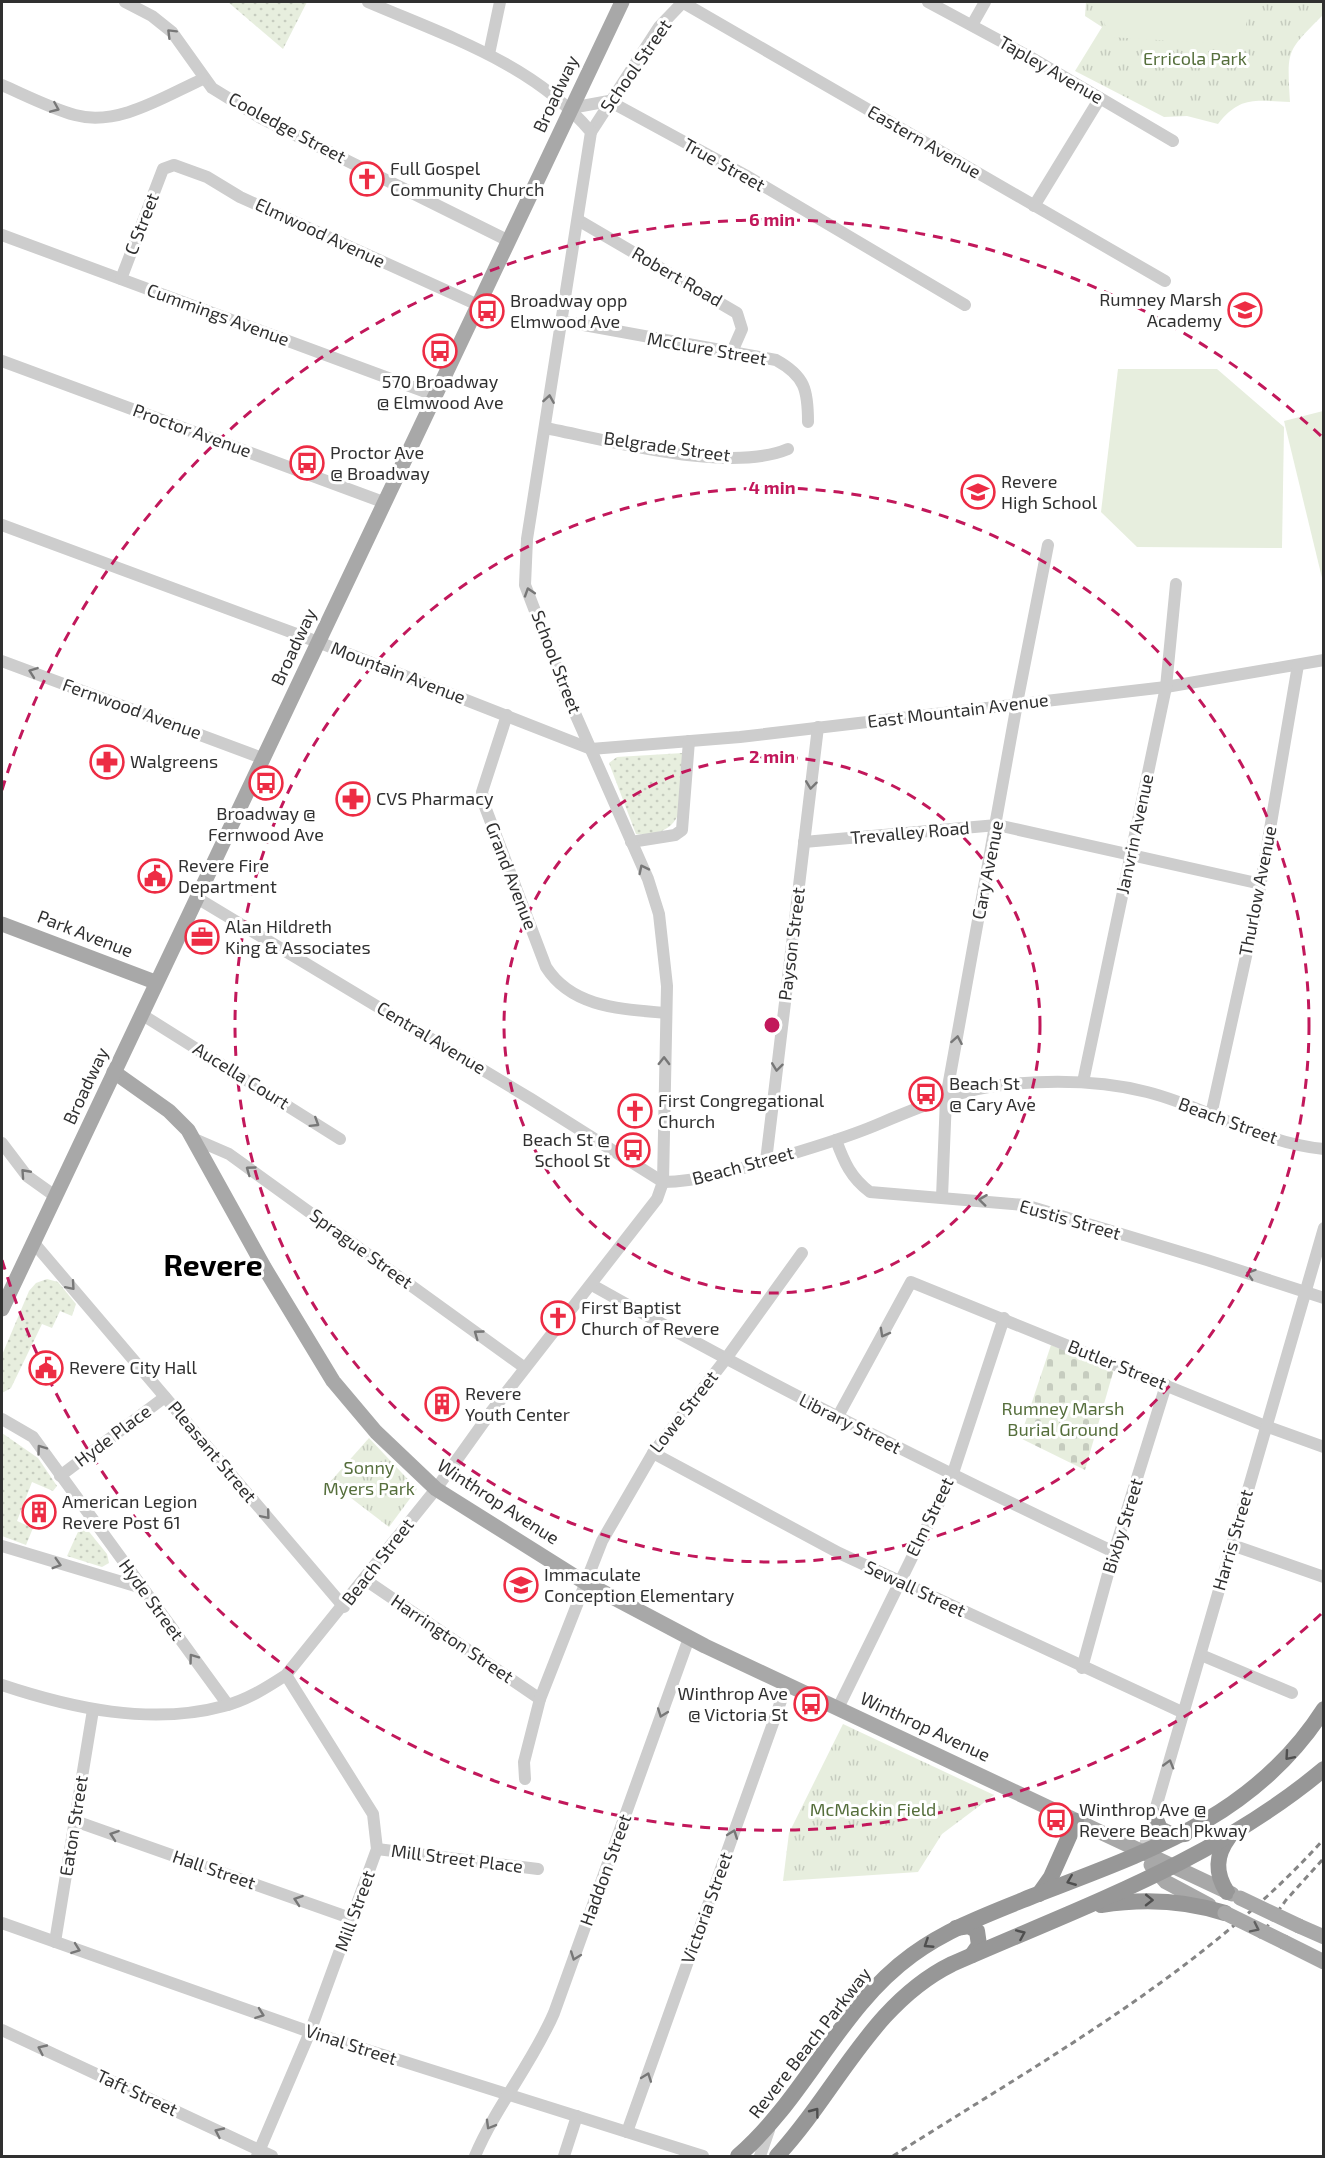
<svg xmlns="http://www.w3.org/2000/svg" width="1325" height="2158" viewBox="0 0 1325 2158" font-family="'Exo 2',sans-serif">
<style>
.grass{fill:url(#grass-dots)}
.cemetery{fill:url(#cemetery-stones)}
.park{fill:url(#park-tufts)}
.garden{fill:#e7eede}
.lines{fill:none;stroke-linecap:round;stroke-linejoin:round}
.minor{stroke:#cdcdcd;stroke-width:12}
.major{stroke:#a8a8a8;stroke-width:15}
.highway{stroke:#979797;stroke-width:16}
.rail{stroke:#858585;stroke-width:3;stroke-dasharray:6 4.5;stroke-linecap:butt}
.major-bridge{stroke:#a8a8a8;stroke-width:15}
.oneway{stroke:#777}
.oneway2{stroke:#4f4f4f}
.oneway3{stroke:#606060}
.ring{fill:none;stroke:#c2185b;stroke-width:3;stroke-dasharray:10 8}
.labels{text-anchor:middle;stroke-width:6;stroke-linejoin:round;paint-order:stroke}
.park-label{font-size:18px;fill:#556e3b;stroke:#fff}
.street-label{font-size:18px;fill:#303030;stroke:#fff}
.poi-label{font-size:18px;fill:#303030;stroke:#fff;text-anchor:start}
.town-label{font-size:30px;font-weight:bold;fill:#000;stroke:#fff}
.centre{fill:#c2185b;stroke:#fff;stroke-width:3}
.ring-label{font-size:18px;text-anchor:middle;font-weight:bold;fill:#c2185b;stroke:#fff;stroke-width:6;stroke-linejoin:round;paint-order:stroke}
</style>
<defs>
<pattern id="grass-dots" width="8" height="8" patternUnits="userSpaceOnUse" patternTransform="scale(1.5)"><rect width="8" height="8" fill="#e7eede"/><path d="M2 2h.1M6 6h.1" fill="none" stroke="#c6ccbf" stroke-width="1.8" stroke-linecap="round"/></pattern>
<pattern id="cemetery-stones" width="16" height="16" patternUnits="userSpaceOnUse" patternTransform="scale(1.5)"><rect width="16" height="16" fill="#e7eede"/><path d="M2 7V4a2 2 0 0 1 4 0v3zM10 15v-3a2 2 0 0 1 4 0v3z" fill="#c6ccbf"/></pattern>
<pattern id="park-tufts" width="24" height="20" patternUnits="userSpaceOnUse" patternTransform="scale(1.5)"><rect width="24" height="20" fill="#e7eede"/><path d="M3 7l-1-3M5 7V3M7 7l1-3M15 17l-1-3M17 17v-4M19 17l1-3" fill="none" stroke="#c6ccbf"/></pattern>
</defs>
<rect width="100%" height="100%" fill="#fff"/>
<g class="grass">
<path d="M228,2H307L283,49Z"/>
<path d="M683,753L678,815C670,832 654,835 636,834L609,763L617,757Z"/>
<path d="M47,1279L58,1282L76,1304L72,1316L60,1311L52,1328L42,1324L11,1388L2,1393V1355L29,1291L36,1283Z"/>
<path d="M2,1433L38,1458L57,1486L53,1491L32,1482L17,1521L33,1528L26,1545L2,1536Z"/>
<path d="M82,1523L107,1554L109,1563L102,1567L67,1556Z"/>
</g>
<path class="cemetery" d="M1051,1345L1114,1369L1085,1470L1020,1438Z"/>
<g class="park">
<path d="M1086,2H1323V15C1286,52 1287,49 1290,102C1256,101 1241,95 1218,124L1187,116L1164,117L1075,71L1102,27L1085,16Z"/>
<path d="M369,1438L417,1489L389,1527L330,1482Z"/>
<path d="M843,1724L994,1795L942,1834L918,1872L783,1881L789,1833Z"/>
</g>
<g class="garden">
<path d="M1096,2H1246V37L1238,45L1110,37Z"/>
<path d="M1118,369H1217L1284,427L1282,548L1137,547L1101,512Z"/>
<path d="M1323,411H1324L1323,582L1284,421Z"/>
</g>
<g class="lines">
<g class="minor">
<path d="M125,2L152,16L172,32L212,88L259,117L507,240"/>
<path d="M682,2L1165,281"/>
<path d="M928,2L1030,57L1173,141"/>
<path d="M972,25L985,2"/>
<path d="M489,54L500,2"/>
<path d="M2,85C25,95 50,108 75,115C118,127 165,96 203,79"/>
<path d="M571,108L609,101L745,175L965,305"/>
<path d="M591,132L659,27L683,2"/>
<path d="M1034,206L1100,98"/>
<path d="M578,220L737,313L742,329L731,354"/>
<path d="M2,235L434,395"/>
<path d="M121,279L163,169L174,165L207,177L240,197L478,305"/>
<path d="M562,321L776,360C805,376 808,390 808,422"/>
<path d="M2,361L383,502"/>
<path d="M545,428C609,440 729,474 788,449"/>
<path d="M2,525L318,642L591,749L740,737L1080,697L1166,687L1324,660"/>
<path d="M2,661L262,758"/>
<path d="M507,715L482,792L484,804L546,967C572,1008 622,1009 666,1013"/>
<path d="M631,842L675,835L682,830L689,741"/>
<path d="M804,842L997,825L1261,884"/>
<path d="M197,898L531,1099L663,1182"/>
<path d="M141,1014L340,1139"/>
<path d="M1083,1082L1166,687L1176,584"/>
<path d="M1211,1115L1256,911L1298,665"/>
<path d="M192,1138L229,1154L525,1368"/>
<path d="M836,1140C844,1162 851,1178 870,1192L1025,1205L1207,1260L1324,1298"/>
<path d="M2,1143L27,1176L55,1196"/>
<path d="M766,1161L818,727"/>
<path d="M663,1182C703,1181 740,1169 778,1158C808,1149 839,1140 869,1128C915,1109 961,1088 1011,1084C1056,1080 1103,1081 1147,1092C1207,1107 1260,1143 1324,1149"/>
<path d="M942,1197L946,1098L1018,698L1048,545"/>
<path d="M33,1242L344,1607"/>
<path d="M592,1285C762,1381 936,1468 1114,1552"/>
<path d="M837,1418L911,1282L1268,1427L1324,1447"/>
<path d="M2,1419L33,1437L228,1705"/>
<path d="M653,1453L839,1553L1184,1713"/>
<path d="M60,1476L165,1397"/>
<path d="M1232,1545L1324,1577"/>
<path d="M2,1546L142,1588"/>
<path d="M364,1579L540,1699"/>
<path d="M1201,1655L1292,1693"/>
<path d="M1082,1668L1114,1552L1166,1385"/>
<path d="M2,1685C71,1708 151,1726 224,1706C247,1700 266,1688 286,1675L436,1489L491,1412L657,1199L663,1182L667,986L659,914L648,879L570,702L525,585L527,539L591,132C534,64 447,36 368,2"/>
<path d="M838,1708L952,1476L1004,1318"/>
<path d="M525,1779L524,1762L540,1699L602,1541L653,1453L725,1360L802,1253"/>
<path d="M75,1821L353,1919"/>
<path d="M377,1849L538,1869"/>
<path d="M1143,1852L1324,1228"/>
<path d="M2,1923L310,2032L703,2156"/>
<path d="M55,1942L93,1710"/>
<path d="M2,2030L272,2156"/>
<path d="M627,2132L787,1684"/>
<path d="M257,2156L310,2032L377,1849L373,1814L286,1675"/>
<path d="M475,2156C496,2106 532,2064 554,2013L689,1638"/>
<path d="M564,2156L577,2116"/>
<path d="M760,2156L769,2130"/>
</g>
<g class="major">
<path d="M2,924L155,982"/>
<path d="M114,1072L169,1111L188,1130L264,1267L333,1381L376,1432L436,1489L584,1582L705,1646L1232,1894"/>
<path d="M2,1309L622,2"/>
<path d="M1151,1865L1166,1882L1209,1905"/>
<path d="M1299,1926L1324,1937"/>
<path d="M1284,1942L1324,1962"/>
</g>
<g class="highway">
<path d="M1154,1815L1160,1829L1172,1835L1185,1834"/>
<path d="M1227,1892C1215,1873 1215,1856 1229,1837"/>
<path d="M1039,1894L1051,1877L1076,1821"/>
<path d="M1101,1905C1144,1898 1184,1900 1225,1913"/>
<path d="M956,1928L969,1926L977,1931L979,1945L972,1955"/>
<path d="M738,2156C807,2096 839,2008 912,1955C949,1928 991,1913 1033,1896C1147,1852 1255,1817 1324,1709"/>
<path d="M777,2156C836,2093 871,2004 952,1964C1081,1907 1214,1861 1324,1769"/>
</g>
<g class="rail">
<path d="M1259,1938L1286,1900L1324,1858"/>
<path d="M893,2156C1042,2061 1204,1972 1324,1839"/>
</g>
<g class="major-bridge">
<path d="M1240,1898L1299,1926"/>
<path d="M1225,1913L1284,1942"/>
</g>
</g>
<defs><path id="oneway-chevron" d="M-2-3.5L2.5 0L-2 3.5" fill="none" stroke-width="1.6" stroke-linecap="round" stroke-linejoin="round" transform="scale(1.5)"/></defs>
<g class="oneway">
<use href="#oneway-chevron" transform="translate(171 33) rotate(-135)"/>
<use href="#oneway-chevron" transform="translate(55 108) rotate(23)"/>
<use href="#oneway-chevron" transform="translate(549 399) rotate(-81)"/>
<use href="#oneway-chevron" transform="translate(529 592) rotate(-108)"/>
<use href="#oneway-chevron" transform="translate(33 672) rotate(-160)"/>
<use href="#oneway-chevron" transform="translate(811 785) rotate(97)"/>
<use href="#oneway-chevron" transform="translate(643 869) rotate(-116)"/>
<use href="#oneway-chevron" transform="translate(957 1040) rotate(-80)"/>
<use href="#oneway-chevron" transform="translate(664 1061) rotate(-89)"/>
<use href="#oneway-chevron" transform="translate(777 1067) rotate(97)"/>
<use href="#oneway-chevron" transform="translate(315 1123) rotate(32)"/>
<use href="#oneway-chevron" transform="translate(250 1170) rotate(-144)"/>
<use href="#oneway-chevron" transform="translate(25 1173) rotate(-132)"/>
<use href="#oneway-chevron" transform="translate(983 1200) rotate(-173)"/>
<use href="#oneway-chevron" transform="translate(1251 1274) rotate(-162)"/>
<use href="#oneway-chevron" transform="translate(71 1286) rotate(49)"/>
<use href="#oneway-chevron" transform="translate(884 1333) rotate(119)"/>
<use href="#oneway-chevron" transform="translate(478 1334) rotate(-144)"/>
<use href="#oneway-chevron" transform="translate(41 1449) rotate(-126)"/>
<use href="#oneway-chevron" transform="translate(266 1515) rotate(50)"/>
<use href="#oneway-chevron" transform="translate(57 1564) rotate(17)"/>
<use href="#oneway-chevron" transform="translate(193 1658) rotate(-126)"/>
<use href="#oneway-chevron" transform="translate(662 1713) rotate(110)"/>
<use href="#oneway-chevron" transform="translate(1169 1764) rotate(-74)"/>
<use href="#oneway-chevron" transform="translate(733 1834) rotate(-70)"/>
<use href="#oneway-chevron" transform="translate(114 1835) rotate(-161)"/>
<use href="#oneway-chevron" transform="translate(298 1900) rotate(-161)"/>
<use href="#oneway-chevron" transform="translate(76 1949) rotate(20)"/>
<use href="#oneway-chevron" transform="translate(575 1956) rotate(110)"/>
<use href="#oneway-chevron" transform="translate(260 2014) rotate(20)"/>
<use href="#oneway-chevron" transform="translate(42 2049) rotate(-155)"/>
<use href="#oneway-chevron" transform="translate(647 2077) rotate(-70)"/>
<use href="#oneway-chevron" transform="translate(490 2125) rotate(120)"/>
<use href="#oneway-chevron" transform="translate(219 2132) rotate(-155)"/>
</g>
<g class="oneway2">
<use href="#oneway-chevron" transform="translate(1289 1756) rotate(131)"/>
<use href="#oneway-chevron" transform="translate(1071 1881) rotate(158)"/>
<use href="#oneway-chevron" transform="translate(1149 1900) rotate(1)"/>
<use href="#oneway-chevron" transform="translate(1021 1934) rotate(-24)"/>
<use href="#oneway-chevron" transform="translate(928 1944) rotate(147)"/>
<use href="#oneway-chevron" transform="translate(815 2112) rotate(-53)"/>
</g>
<use class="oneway3" href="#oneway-chevron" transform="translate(1255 1928) rotate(26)"/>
<g class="ring">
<circle cx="772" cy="1025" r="268"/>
<circle cx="772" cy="1025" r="537"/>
<path d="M1321 1614A805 805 0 0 1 2 1260M2 790A805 805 0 0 1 1321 436"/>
</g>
<defs>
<symbol id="church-ring" viewBox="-11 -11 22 22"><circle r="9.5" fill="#fff" stroke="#ed2c44" stroke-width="1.5"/><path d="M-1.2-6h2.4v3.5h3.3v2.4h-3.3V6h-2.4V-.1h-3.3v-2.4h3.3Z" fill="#ed2c44"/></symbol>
<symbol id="school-ring" viewBox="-11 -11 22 22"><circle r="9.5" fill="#fff" stroke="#ed2c44" stroke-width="1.5"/><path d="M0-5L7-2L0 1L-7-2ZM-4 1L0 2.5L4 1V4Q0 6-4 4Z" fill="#ed2c44"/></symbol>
<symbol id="bus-ring" viewBox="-11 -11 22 22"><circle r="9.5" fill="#fff" stroke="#ed2c44" stroke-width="1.5"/><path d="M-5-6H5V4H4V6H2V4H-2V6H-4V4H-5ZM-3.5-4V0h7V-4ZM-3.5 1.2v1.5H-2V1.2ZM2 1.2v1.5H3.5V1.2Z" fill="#ed2c44"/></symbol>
<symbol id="pharmacy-ring" viewBox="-11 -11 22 22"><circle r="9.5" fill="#fff" stroke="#ed2c44" stroke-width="1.5"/><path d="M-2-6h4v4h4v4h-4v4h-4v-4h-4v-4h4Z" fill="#ed2c44"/></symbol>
<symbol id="civic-ring" viewBox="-11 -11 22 22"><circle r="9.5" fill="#fff" stroke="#ed2c44" stroke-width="1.5"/><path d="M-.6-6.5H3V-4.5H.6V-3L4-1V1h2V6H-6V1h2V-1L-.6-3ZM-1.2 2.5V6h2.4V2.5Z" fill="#ed2c44"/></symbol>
<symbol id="office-ring" viewBox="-11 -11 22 22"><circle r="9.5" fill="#fff" stroke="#ed2c44" stroke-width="1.5"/><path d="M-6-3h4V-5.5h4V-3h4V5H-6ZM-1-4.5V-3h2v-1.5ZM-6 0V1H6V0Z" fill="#ed2c44"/></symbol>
<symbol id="building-ring" viewBox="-11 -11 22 22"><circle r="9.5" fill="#fff" stroke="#ed2c44" stroke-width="1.5"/><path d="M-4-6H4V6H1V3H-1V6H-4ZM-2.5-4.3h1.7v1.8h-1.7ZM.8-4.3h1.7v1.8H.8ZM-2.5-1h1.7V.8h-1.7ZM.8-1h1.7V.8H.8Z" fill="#ed2c44"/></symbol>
</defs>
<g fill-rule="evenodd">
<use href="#church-ring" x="348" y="160" width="38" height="38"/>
<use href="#school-ring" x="1226" y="291" width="38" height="38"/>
<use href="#bus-ring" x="468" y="292" width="38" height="38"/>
<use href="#bus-ring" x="421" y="332" width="38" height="38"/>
<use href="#bus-ring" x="288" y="444" width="38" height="38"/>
<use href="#school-ring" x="959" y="473" width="38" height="38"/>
<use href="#pharmacy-ring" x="88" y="743" width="38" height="38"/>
<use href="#bus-ring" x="247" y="764" width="38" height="38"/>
<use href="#pharmacy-ring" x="334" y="780" width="38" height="38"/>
<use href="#civic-ring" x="136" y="857" width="38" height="38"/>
<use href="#office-ring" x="183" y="918" width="38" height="38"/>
<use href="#bus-ring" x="907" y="1075" width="38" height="38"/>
<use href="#church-ring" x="616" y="1092" width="38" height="38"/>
<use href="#bus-ring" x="614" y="1131" width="38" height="38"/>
<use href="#church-ring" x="539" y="1299" width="38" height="38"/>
<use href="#civic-ring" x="27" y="1349" width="38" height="38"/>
<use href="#building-ring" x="423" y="1385" width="38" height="38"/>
<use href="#building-ring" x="20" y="1493" width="38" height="38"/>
<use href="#school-ring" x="502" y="1566" width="38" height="38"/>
<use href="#bus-ring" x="792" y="1685" width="38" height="38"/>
<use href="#bus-ring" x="1037" y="1801" width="38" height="38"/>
</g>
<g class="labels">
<g class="park-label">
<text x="1195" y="65">Erricola Park</text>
<text x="1063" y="1415">Rumney Marsh<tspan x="1063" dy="21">Burial Ground</tspan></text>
<text x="369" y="1474">Sonny<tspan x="369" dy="21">Myers Park</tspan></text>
<text x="873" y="1816">McMackin Field</text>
</g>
<g class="street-label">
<text transform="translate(636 66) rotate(-55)" y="6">School Street</text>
<text transform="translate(1051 70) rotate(30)" y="6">Tapley Avenue</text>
<text transform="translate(556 94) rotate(-65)" y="6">Broadway</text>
<text transform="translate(287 128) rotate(28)" y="6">Cooledge Street</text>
<text transform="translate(924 142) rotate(30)" y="6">Eastern Avenue</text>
<text transform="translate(724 165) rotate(29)" y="6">True Street</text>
<text transform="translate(142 224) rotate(-69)" y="6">C Street</text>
<text transform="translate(320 233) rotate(25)" y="6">Elmwood Avenue</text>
<text transform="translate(677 277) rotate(30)" y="6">Robert Road</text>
<text transform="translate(218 315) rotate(20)" y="6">Cummings Avenue</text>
<text transform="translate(707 349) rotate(10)" y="6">McClure Street</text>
<text transform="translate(192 431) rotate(20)" y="6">Proctor Avenue</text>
<text transform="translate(667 447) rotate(8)" y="6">Belgrade Street</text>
<text transform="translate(294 647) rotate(-65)" y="6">Broadway</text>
<text transform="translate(556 662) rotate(69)" y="6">School Street</text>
<text transform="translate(398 673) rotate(21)" y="6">Mountain Avenue</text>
<text transform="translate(132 709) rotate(20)" y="6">Fernwood Avenue</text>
<text transform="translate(958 711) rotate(-7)" y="6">East Mountain Avenue</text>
<text transform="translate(910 833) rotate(-5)" y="6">Trevalley Road</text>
<text transform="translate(1135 834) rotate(-78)" y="6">Janvrin Avenue</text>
<text transform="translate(988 870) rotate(-79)" y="6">Cary Avenue</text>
<text transform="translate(511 876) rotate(69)" y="6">Grand Avenue</text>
<text transform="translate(1258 891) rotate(-79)" y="6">Thurlow Avenue</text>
<text transform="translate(85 934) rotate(21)" y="6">Park Avenue</text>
<text transform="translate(792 944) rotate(-83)" y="6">Payson Street</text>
<text transform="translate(431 1038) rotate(31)" y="6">Central Avenue</text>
<text transform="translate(241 1076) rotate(32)" y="6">Aucella Court</text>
<text transform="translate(86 1086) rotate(-65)" y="6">Broadway</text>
<text transform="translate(1228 1121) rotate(20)" y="6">Beach Street</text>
<text transform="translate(743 1166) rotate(-15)" y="6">Beach Street</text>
<text transform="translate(1070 1220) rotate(16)" y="6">Eustis Street</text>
<text transform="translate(361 1249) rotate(36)" y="6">Sprague Street</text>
<text transform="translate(1117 1365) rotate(22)" y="6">Butler Street</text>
<text transform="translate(684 1412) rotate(-52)" y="6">Lowe Street</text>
<text transform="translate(850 1424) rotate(27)" y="6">Library Street</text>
<text transform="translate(113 1436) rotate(-37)" y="6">Hyde Place</text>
<text transform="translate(212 1452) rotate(50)" y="6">Pleasant Street</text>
<text transform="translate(498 1502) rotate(33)" y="6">Winthrop Avenue</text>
<text transform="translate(930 1517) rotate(-64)" y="6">Elm Street</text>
<text transform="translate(1123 1526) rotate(-73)" y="6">Bixby Street</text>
<text transform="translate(1233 1540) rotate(-74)" y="6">Harris Street</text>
<text transform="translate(378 1562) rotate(-52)" y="6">Beach Street</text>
<text transform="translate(915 1589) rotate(25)" y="6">Sewall Street</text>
<text transform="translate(151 1600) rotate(54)" y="6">Hyde Street</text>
<text transform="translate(452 1639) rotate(34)" y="6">Harrington Street</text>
<text transform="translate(925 1727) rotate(25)" y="6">Winthrop Avenue</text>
<text transform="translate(74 1826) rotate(-81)" y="6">Eaton Street</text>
<text transform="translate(457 1859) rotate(7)" y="6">Mill Street Place</text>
<text transform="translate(214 1870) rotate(19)" y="6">Hall Street</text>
<text transform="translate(606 1870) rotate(-70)" y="6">Haddon Street</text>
<text transform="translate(707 1908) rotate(-70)" y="6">Victoria Street</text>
<text transform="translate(355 1911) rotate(-70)" y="6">Mill Street</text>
<text transform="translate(810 2043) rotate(-52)" y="6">Revere Beach Parkway</text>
<text transform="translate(351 2045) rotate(18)" y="6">Vinal Street</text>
<text transform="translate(137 2093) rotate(25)" y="6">Taft Street</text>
</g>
<g class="poi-label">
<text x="390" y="175">Full Gospel<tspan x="390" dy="21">Community Church</tspan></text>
<text x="1222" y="306" text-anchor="end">Rumney Marsh<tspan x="1222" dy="21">Academy</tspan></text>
<text x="510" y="307">Broadway opp<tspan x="510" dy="21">Elmwood Ave</tspan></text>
<text x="440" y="388" text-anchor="middle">570 Broadway<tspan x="440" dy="21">@ Elmwood Ave</tspan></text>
<text x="330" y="459">Proctor Ave<tspan x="330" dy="21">@ Broadway</tspan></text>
<text x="1001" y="488">Revere<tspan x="1001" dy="21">High School</tspan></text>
<text x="130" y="768">Walgreens</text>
<text x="376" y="805">CVS Pharmacy</text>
<text x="266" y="820" text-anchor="middle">Broadway @<tspan x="266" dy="21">Fernwood Ave</tspan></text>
<text x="178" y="872">Revere Fire<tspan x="178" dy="21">Department</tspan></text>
<text x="225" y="933">Alan Hildreth<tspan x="225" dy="21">King &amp; Associates</tspan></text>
<text x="949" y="1090">Beach St<tspan x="949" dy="21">@ Cary Ave</tspan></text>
<text x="658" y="1107">First Congregational<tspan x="658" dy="21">Church</tspan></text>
<text x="610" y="1146" text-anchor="end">Beach St @<tspan x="610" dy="21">School St</tspan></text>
<text x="581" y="1314">First Baptist<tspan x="581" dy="21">Church of Revere</tspan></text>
<text x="69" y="1374">Revere City Hall</text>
<text x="465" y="1400">Revere<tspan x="465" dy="21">Youth Center</tspan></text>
<text x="62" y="1508">American Legion<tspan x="62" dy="21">Revere Post 61</tspan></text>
<text x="544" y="1581">Immaculate<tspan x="544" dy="21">Conception Elementary</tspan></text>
<text x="788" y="1700" text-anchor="end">Winthrop Ave<tspan x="788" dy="21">@ Victoria St</tspan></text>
<text x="1079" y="1816">Winthrop Ave @<tspan x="1079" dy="21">Revere Beach Pkway</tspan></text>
</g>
<g class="town-label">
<text x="213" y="1276">Revere</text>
</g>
</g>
<circle cx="772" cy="1025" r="9" class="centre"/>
<g class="ring-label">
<text x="772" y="226">6 min</text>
<text x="772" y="494">4 min</text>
<text x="772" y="763">2 min</text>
</g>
<rect width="1325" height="2158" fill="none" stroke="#303030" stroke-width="6"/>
</svg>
